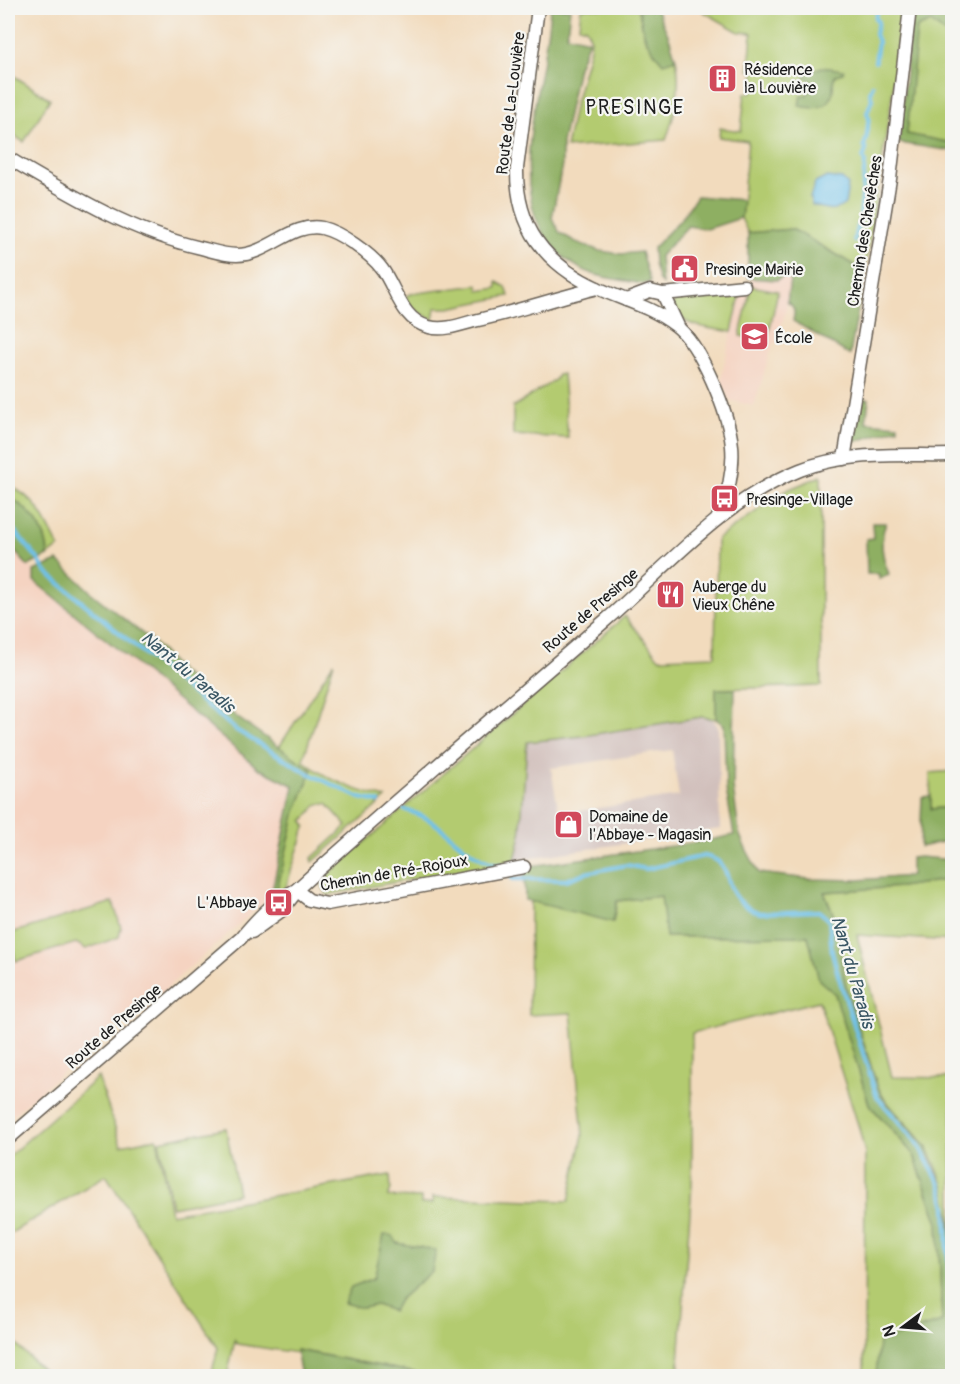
<svg xmlns="http://www.w3.org/2000/svg" width="960" height="1384" viewBox="0 0 960 1384" font-family="Pangolin,sans-serif">
<style>
.built{fill:#f5d3c1}
.industrial{fill:#d1c0bc;fill-rule:evenodd}
.green{fill:#b3cb70;stroke:#687446;stroke-width:1.5;fill-rule:evenodd}
.forest{fill:#8eaf62;stroke:#55663f;stroke-width:1.5}
.water{fill:#6ec1ea;stroke:#456e83;stroke-width:1.5}
.lines{fill:none;stroke-linecap:round;stroke-linejoin:round}
.stream{stroke:#6ec1ea;stroke-width:4}
.minor-casing{stroke:#675f54;stroke-width:15}
.minor{stroke:#fff;stroke-width:12}
.labels{text-anchor:middle;stroke-width:4.5;stroke-linejoin:round;paint-order:stroke}
.poi-label{font-size:16px;fill:#1c1c1c;stroke:#f6f6f2;text-anchor:start}
.street-label{font-size:16px;fill:#1c1c1c;stroke:#f6f6f2}
.water-label{font-size:18px;font-style:italic;fill:#395664;stroke:#f6f6f2}
.quarter-label{font-size:20px;letter-spacing:1.5px;fill:#1c1c1c;stroke:#f6f6f2}
</style>
<rect width="100%" height="100%" fill="#f6f6f2"/>
<filter id="ink" filterUnits="userSpaceOnUse"><feTurbulence type="fractalNoise" baseFrequency=".0167" numOctaves="2"/><feDisplacementMap in="SourceGraphic" scale="12" xChannelSelector="R" yChannelSelector="G"/><feConvolveMatrix kernelMatrix="1 2 1 2 8 2 1 2 1" color-interpolation-filters="sRGB"/></filter>
<filter id="wash" filterUnits="userSpaceOnUse"><feTurbulence type="fractalNoise" baseFrequency=".008" numOctaves="4" result="noise"/><feDisplacementMap in="SourceGraphic" scale="24" xChannelSelector="R" yChannelSelector="G"/><feGaussianBlur stdDeviation="1.35" result="paint"/><feColorMatrix in="noise" values="0 0 0 0 0 0 0 0 0 0 0 0 0 0 0 0 0 1.4 0 .05"/><feComposite in="paint" operator="in"/></filter>
<g filter="url(#wash)">
<rect width="100%" height="100%" fill="#f2dbbd"/>
<g class="built">
<path d="M791,271L786,310L776,343H773L754,406L729,400L721,379L741,290L749,289L751,278L777,280Z"/>
<path d="M8,544L34,571V582L126,656L258,768L294,786L271,896L162,992L142,1003L8,1119Z"/>
</g>
<path class="industrial" d="M702,717L712,718L718,727L720,829L515,860L520,839L527,742L583,736ZM672,750L679,796L559,814L551,768Z"/>
<g class="green">
<path d="M581,8H638L645,39L663,62L676,59C682,87 675,114 666,140L566,148L574,107L590,48L591,39L586,28L579,26Z"/>
<path d="M702,8H901L892,96L865,271L792,229L748,233L741,218L748,141L719,137L720,128L741,131L745,93H752L754,71L749,70L752,33L739,32L704,12Z"/>
<path d="M931,22L952,39V143L907,134L916,27Z"/>
<path d="M8,72L50,99L24,142L8,132Z"/>
<path d="M497,282L506,287L509,296L449,308H435L433,320L415,310L406,299V296L410,294L478,285L479,291L497,288Z"/>
<path d="M751,286L778,291L767,341L740,336Z"/>
<path d="M741,291L732,332C713,328 668,328 674,298Z"/>
<path d="M563,374L568,438L513,435V407L555,380L558,375Z"/>
<path d="M821,476V686L716,689V719L702,717L583,736L527,742L520,839L515,860L509,865L457,871L327,895L320,881L625,616L659,658L715,656L717,539L787,490Z"/>
<path d="M8,485C38,499 44,518 59,547L48,556C48,532 29,507 8,497Z"/>
<path d="M334,662L303,760C325,779 357,791 386,798L313,862L312,858L347,826L327,804H318L303,821L306,826C301,833 304,839 299,846L286,887L276,894L295,814L312,770L279,747Z"/>
<path d="M952,771V807L931,809L930,773Z"/>
<path d="M952,879V941L857,935L892,1077L952,1078V1234C949,1205 942,1172 926,1146C911,1124 888,1110 877,1085L847,991L841,956L839,928L824,892L900,887Z"/>
<path d="M661,896L667,937L808,936L819,979L835,994L869,1104L914,1155L938,1223L942,1322L880,1341L876,1376H864L865,1153L859,1128L819,1001L692,1033V1184L678,1376H433L297,1350V1353L237,1344L235,1340L227,1376H211L218,1348L106,1175L8,1235V1157L98,1077L121,1145L157,1138L171,1214L390,1175L391,1189L388,1197L421,1198V1204L433,1203V1197L569,1201L583,1135L571,1013L529,1015L530,901L613,921L617,901ZM432,1271L399,1300L393,1310L376,1305L362,1308L352,1287L374,1278Z"/>
<path d="M113,902L121,928L119,937L86,949L76,943L16,961L8,934Z"/>
<path d="M226,1128L238,1194L172,1207L159,1141Z"/>
<path d="M8,1337L49,1376H17L8,1368Z"/>
</g>
<g class="forest">
<path d="M550,8H570L567,35L589,40L578,67L562,143V165L552,218L560,233L576,242L600,251L621,254L641,252L650,282L643,284C627,281 608,279 593,274C483,232 546,91 550,8Z"/>
<path d="M645,8H656L669,37L676,59L663,63C644,41 644,37 639,10Z"/>
<path d="M918,8C931,8 939,17 952,17V39L931,22L917,28L907,134L952,143V151L899,143L912,10Z"/>
<path d="M822,67L844,70L843,73C828,76 836,84 832,95C827,110 812,109 799,106L801,95H806L812,89L813,82L804,76L810,71Z"/>
<path d="M697,196L743,200L741,218L707,229L688,226L660,256L662,284L659,281L654,264L653,248L680,220Z"/>
<path d="M792,229L865,271L850,355L793,321C795,312 795,306 787,302L791,272L777,280L748,278V233Z"/>
<path d="M859,398L869,399L866,422L898,425V428L854,442Z"/>
<path d="M8,497C29,507 48,532 48,556L28,566L8,544Z"/>
<path d="M872,523H886C879,541 882,557 889,574L879,579V574H867L866,539L873,538Z"/>
<path d="M58,561L94,595L153,642L179,670L238,718L312,770L295,814L276,894L271,896L294,786L258,768L126,656L34,581V571Z"/>
<path d="M716,689H735L733,787L739,833L744,845L759,873L809,879L858,880L911,876V858L920,857L952,860V879L900,887L824,892L839,928L841,956L847,991L877,1085L882,1097L925,1146L943,1187L952,1235V1376H876L879,1341L942,1322L938,1223L914,1155L869,1104L835,994L819,980L808,936L666,937L661,896L617,901L613,922L525,900L524,867L700,842L734,835L726,789L724,725L716,719Z"/>
<path d="M931,796V809L952,807V840L920,847L922,797Z"/>
<path d="M384,1235L393,1236L397,1243L436,1250L432,1271L399,1300L393,1311L376,1305L362,1308L344,1303L351,1287L374,1278Z"/>
<path d="M296,1350L432,1376H301Z"/>
</g>
<path class="water" d="M827,177L842,179L848,185L845,204C834,213 824,209 812,205L810,198L815,183Z"/>
<g class="lines">
<g class="stream">
<path d="M875,62L878,42L875,34L878,22L875,18L878,8"/>
<path d="M854,241L860,219L865,162L863,158L866,150L864,145C868,139 867,126 869,118L867,113L872,99L870,92L873,85"/>
<path d="M8,523L38,559L45,571L236,730L306,772L360,798L379,802"/>
<path d="M403,809C411,812 419,814 426,818C452,832 471,861 502,865L504,868"/>
<path d="M509,874L513,879L566,880L585,873L627,865L646,869L704,856C729,861 724,874 733,892C738,902 749,909 760,913L819,911L829,920L832,952L839,978L877,1097L918,1144L940,1184L946,1206L952,1343"/>
</g>
</g>
</g>
<g filter="url(#ink)">
<g class="lines">
<defs>
<g id="minor">
<path d="M538,8L517,168C516,227 545,264 597,288C623,300 652,307 675,325C701,344 729,414 732,446C734,469 728,497 718,517"/>
<path d="M8,158C69,194 131,232 201,248C213,251 225,255 237,255C268,255 292,222 322,228C340,232 371,254 382,269C396,288 402,321 429,327C443,331 460,325 474,321C515,312 556,298 597,288"/>
<path d="M663,294L744,286"/>
<path d="M626,300L650,291L663,294L678,326"/>
<path d="M844,459L890,179L910,8"/>
<path d="M296,890L309,900L327,904L524,867"/>
<path d="M252,932L281,911L293,896"/>
<path d="M8,1139L241,938C256,920 274,900 296,890C398,797 504,709 607,619C670,564 721,502 800,470C848,451 902,456 952,455"/>
</g>
</defs>
<use href="#minor" class="minor-casing"/>
<use href="#minor" class="minor"/>
</g>
</g>
<defs>
<symbol id="building-square" viewBox="-11 -11 22 22"><rect x="-9" y="-9" width="18" height="18" rx="4" fill="#d1495b" stroke="#f6f6f2"/><path d="M-4-6H4V6H1V3H-1V6H-4ZM-2.5-4.3h1.7v1.8h-1.7ZM.8-4.3h1.7v1.8H.8ZM-2.5-1h1.7V.8h-1.7ZM.8-1h1.7V.8H.8Z" fill="#fff"/></symbol>
<symbol id="civic-square" viewBox="-11 -11 22 22"><rect x="-9" y="-9" width="18" height="18" rx="4" fill="#d1495b" stroke="#f6f6f2"/><path d="M-.6-6.5H3V-4.5H.6V-3L4-1V1h2V6H-6V1h2V-1L-.6-3ZM-1.2 2.5V6h2.4V2.5Z" fill="#fff"/></symbol>
<symbol id="school-square" viewBox="-11 -11 22 22"><rect x="-9" y="-9" width="18" height="18" rx="4" fill="#d1495b" stroke="#f6f6f2"/><path d="M0-5L7-2L0 1L-7-2ZM-4 1L0 2.5L4 1V4Q0 6-4 4Z" fill="#fff"/></symbol>
<symbol id="bus-square" viewBox="-11 -11 22 22"><rect x="-9" y="-9" width="18" height="18" rx="4" fill="#d1495b" stroke="#f6f6f2"/><path d="M-5-6H5V4H4V6H2V4H-2V6H-4V4H-5ZM-3.5-4V0h7V-4ZM-3.5 1.2v1.5H-2V1.2ZM2 1.2v1.5H3.5V1.2Z" fill="#fff"/></symbol>
<symbol id="restaurant-square" viewBox="-11 -11 22 22"><rect x="-9" y="-9" width="18" height="18" rx="4" fill="#d1495b" stroke="#f6f6f2"/><path d="M-5-6h1v4h1v-4h1v4h1v-4h1v5L-1.5 .5V6h-2V.5L-5-1ZM5-6V6H3V1.5H1.5Q1.5-4 5-6Z" fill="#fff"/></symbol>
<symbol id="shop-square" viewBox="-11 -11 22 22"><rect x="-9" y="-9" width="18" height="18" rx="4" fill="#d1495b" stroke="#f6f6f2"/><path d="M-5-2.5h2.3a2.7 3.5 0 0 1 5.4 0H5L5.5 6h-11ZM-1.5-2.5h3a1.5 2.3 0 0 0-3 0Z" fill="#fff"/></symbol>
</defs>
<g fill-rule="evenodd">
<use href="#building-square" x="706" y="62" width="33" height="33"/>
<use href="#civic-square" x="668" y="252" width="33" height="33"/>
<use href="#school-square" x="738" y="320" width="33" height="33"/>
<use href="#bus-square" x="708" y="482" width="33" height="33"/>
<use href="#restaurant-square" x="654" y="578" width="33" height="33"/>
<use href="#shop-square" x="552" y="808" width="33" height="33"/>
<use href="#bus-square" x="262" y="886" width="33" height="33"/>
</g>
<g class="labels">
<g class="poi-label">
<text x="744" y="75">Résidence<tspan x="744" dy="18">la Louvière</tspan></text>
<text x="705" y="275">Presinge Mairie</text>
<text x="775" y="343">École</text>
<text x="746" y="505">Presinge-Village</text>
<text x="692" y="592">Auberge du<tspan x="692" dy="18">Vieux Chêne</tspan></text>
<text x="589" y="822">Domaine de<tspan x="589" dy="18">l'Abbaye - Magasin</tspan></text>
<text x="257" y="908" text-anchor="end">L'Abbaye</text>
</g>
<g class="street-label">
<text transform="translate(510 103) rotate(-83)" y="6">Route de La-Louvière</text>
<text transform="translate(864 231) rotate(-81)" y="6">Chemin des Chevêches</text>
<text transform="translate(590 610) rotate(-41)" y="6">Route de Presinge</text>
<text transform="translate(394 872) rotate(-10)" y="6">Chemin de Pré-Rojoux</text>
<text transform="translate(113 1026) rotate(-41)" y="6">Route de Presinge</text>
</g>
<g class="water-label">
<text transform="translate(188 672) rotate(40)" y="6">Nant du Paradis</text>
<text transform="translate(853 972) rotate(74)" y="6">Nant du Paradis</text>
</g>
<g class="quarter-label">
<text x="635" y="114">PRESINGE</text>
</g>
</g>
<rect width="960" height="1384" fill="none" stroke="#f6f6f2" stroke-width="30"/>
<g transform="translate(903 1327) rotate(254)" stroke="#f6f6f2" stroke-width="4.5" paint-order="stroke">
<path d="M0-4.5L10 22L0 15L-10 22Z" fill="#1c1c1c"/>
<text y="-9" font-size="16" font-weight="bold" text-anchor="middle" fill="#1c1c1c">N</text>
</g>
</svg>
